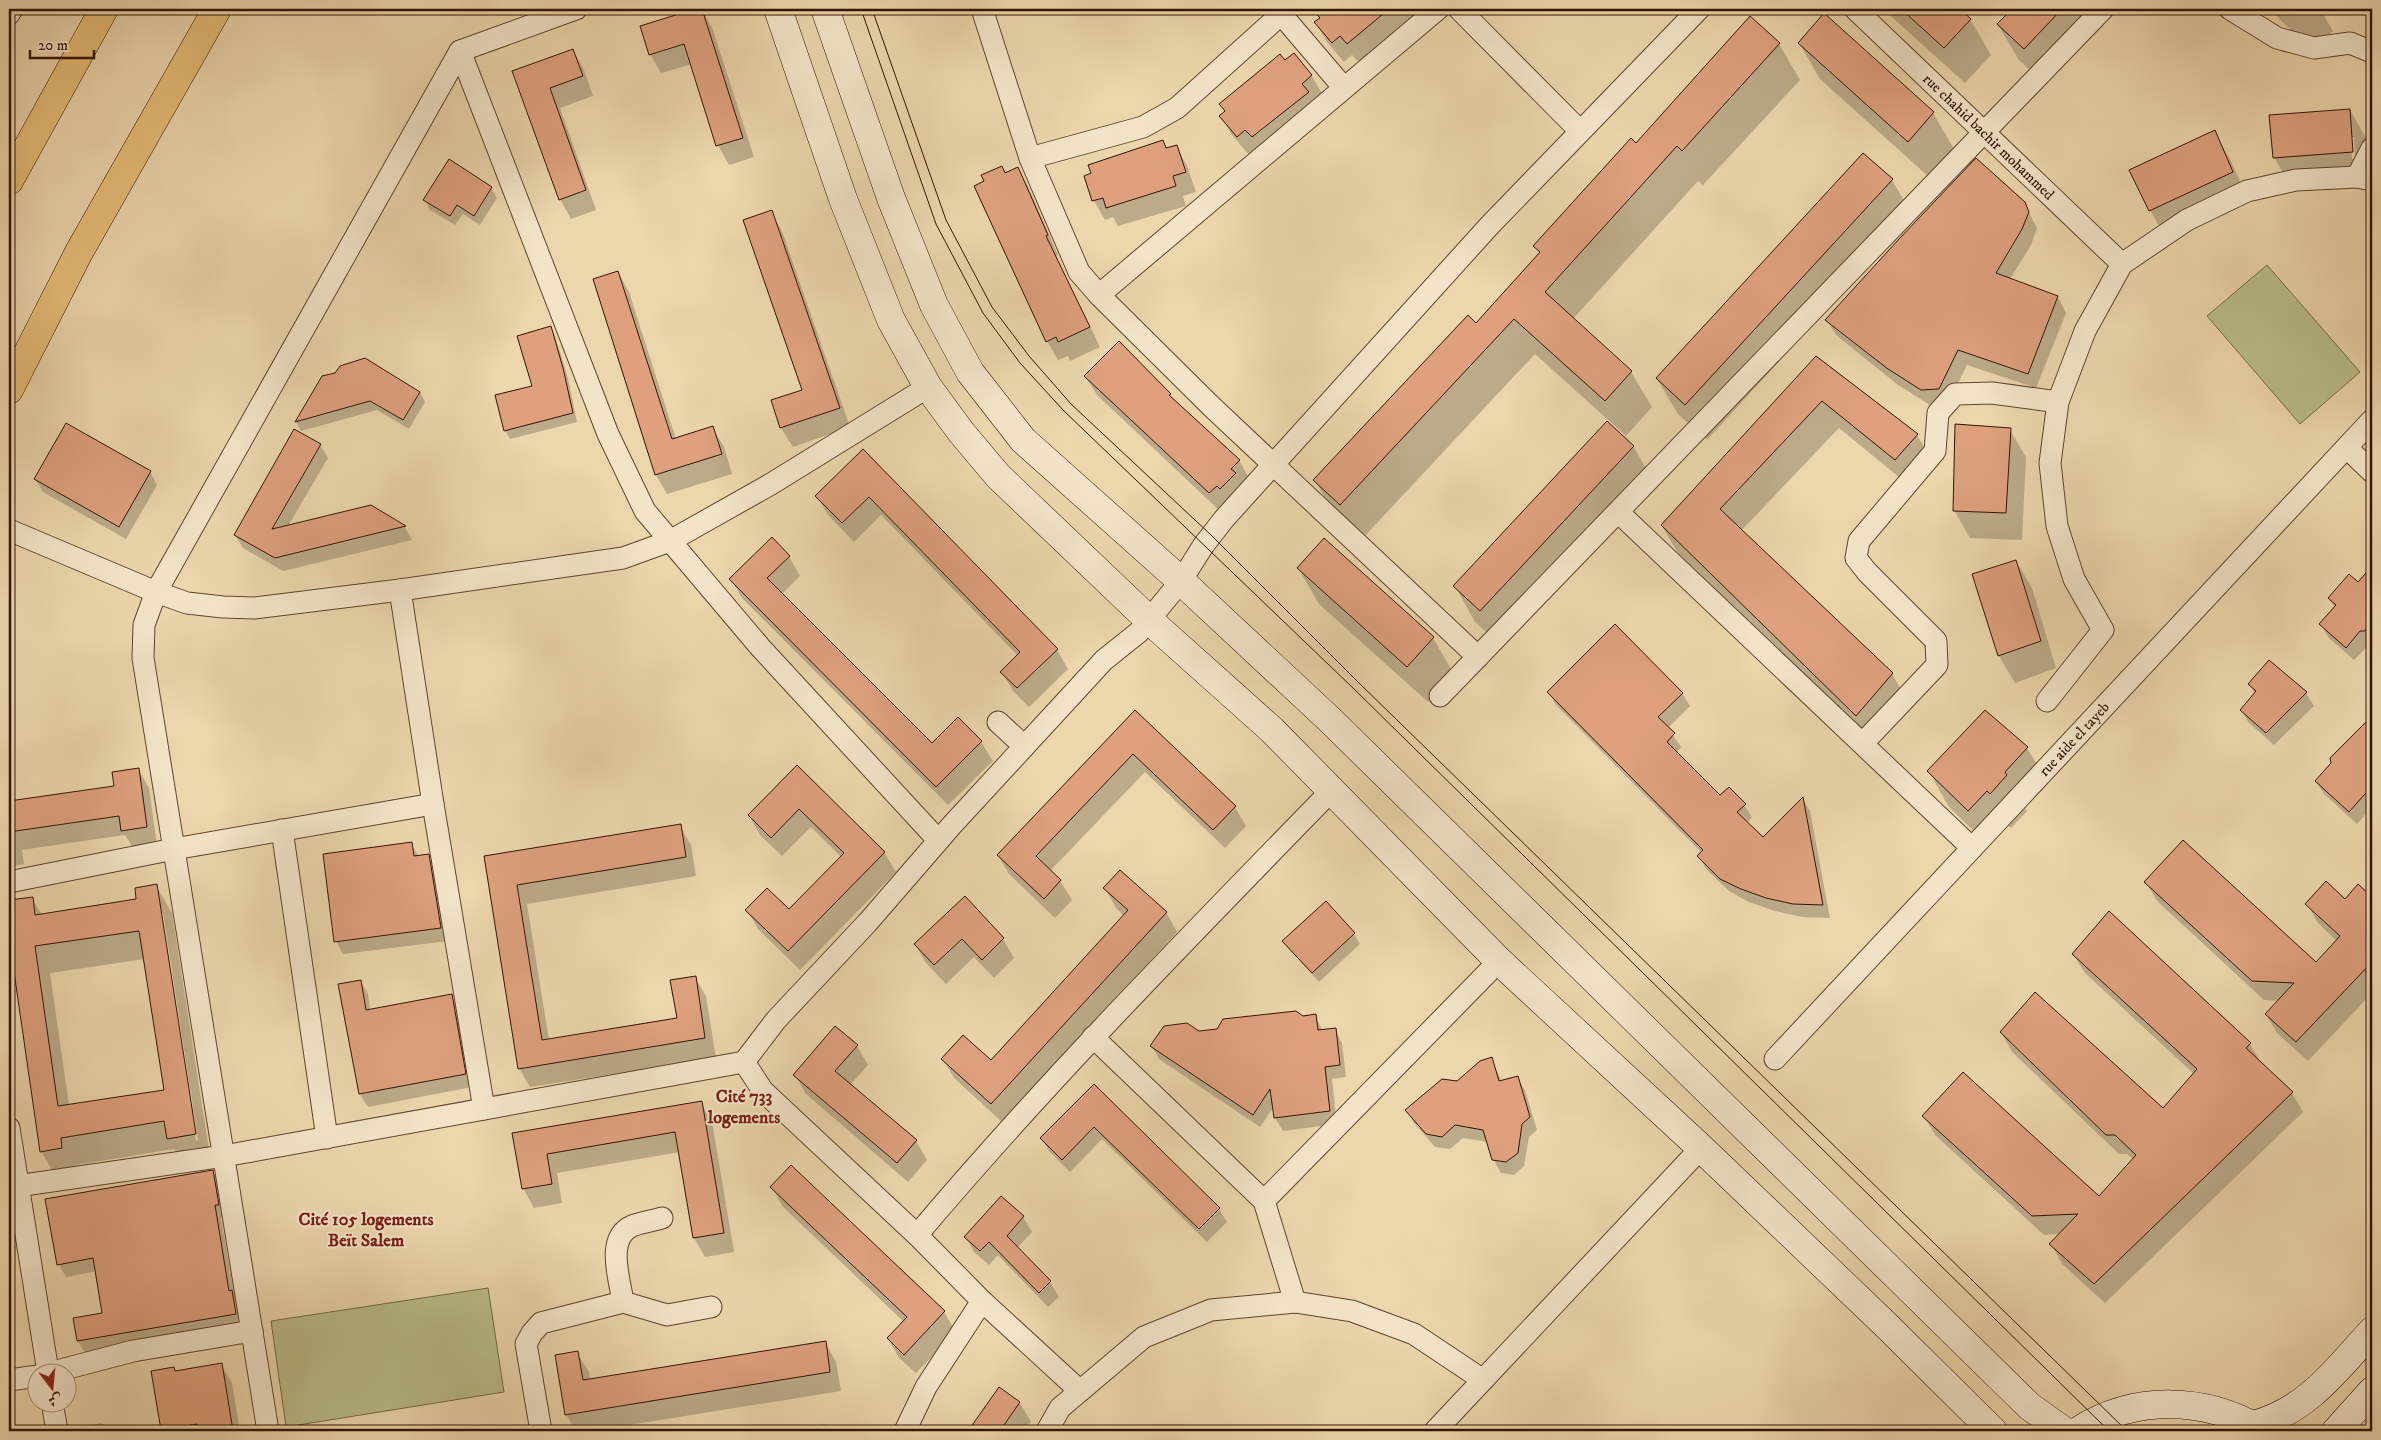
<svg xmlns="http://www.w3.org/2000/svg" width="2381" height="1440" viewBox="0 0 2381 1440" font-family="'IM FELL DW Pica',Amiri,serif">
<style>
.green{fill:#b9bd88;stroke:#766846}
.shadow{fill:#0003;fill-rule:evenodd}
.building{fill:#dea07d;stroke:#321405;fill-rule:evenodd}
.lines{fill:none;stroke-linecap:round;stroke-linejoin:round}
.street-casing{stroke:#60442f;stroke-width:23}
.secondary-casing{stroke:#321405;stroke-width:29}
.primary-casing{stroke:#321405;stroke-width:29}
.street{stroke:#f3e4c9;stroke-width:21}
.secondary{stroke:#f3e4c9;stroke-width:28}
.primary{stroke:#e6bb76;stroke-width:28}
.tram{stroke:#321405;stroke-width:1}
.labels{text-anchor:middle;stroke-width:4;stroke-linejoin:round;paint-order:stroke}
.street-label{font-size:15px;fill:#321405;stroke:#f3e4c9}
.quarter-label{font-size:18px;font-weight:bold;fill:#7a1f14;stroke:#f3e4c9}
</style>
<rect width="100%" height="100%" fill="#ecd6ac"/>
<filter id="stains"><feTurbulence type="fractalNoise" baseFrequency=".004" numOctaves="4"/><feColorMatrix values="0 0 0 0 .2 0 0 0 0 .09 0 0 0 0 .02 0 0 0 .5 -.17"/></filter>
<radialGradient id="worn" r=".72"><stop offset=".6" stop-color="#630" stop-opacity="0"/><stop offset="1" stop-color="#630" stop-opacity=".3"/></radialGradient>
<g class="green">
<path d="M2267,265L2360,372L2300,424L2207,316Z"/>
<path d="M488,1288L504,1392L286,1427L271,1321Z"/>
</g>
<g class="shadow">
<path d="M701,9L712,27L754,157L729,165L718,145L692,64L661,73L650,54L641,27Z"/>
<path d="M1319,9H1409L1414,18L1359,62L1352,55L1344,62L1327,42L1316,23L1320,19L1316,11Z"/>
<path d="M1883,9H1958L1970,19L1991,55L1965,83Z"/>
<path d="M2013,9H2115L2045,84L2019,60L1998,25Z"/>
<path d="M2269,9H2320L2333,31L2313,51Z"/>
<path d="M1824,15L1933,113L1954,149L1929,177L1820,79L1799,43Z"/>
<path d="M1750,18L1779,44L1800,80L1703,185L1698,181L1573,319L1631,372L1652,407L1626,436L1535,354L1361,540L1335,516L1315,480L1476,325L1540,254L1535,246L1636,144Z"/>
<path d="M573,50L584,70L593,96L560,108L596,210L571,219L560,199L514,71Z"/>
<path d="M1285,62L1311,75L1323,95L1249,155L1232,135L1221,116L1225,112L1221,105Z"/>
<path d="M2350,110L2366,138L2368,180L2290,185L2274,157ZM2351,137H2354L2355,158L2352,159Z"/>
<path d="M2214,132L2230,159L2248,199L2166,238L2150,210Z"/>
<path d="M1162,142L1167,149L1176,146L1187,166L1196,192L1183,196L1186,206L1118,226L1113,217L1105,220L1094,201L1085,176Z"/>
<path d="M1864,154L1892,180L1913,216L1707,440L1678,414L1657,379Z"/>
<path d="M449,161L491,188L497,198L480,225L463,214L455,225L430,210L425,200Z"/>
<path d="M1018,169L1029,188L1058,255L1056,256L1100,347L1070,361L1068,356L1058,360L1047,341L986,182Z"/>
<path d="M2024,203L2037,228L2031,245L2010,279L2058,297L2066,313L2036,388L1967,365L1948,404L1930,405L1898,385L1836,335L1827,320Z"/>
<path d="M771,212L782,231L850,427L793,447L781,428L772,401L803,390Z"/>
<path d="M618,272L629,292L676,439L712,427L724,447L732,474L667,494L656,475L594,280Z"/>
<path d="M550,327L555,336L568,378L577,422L510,439L505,430L534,387Z"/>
<path d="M1817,358L1917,435L1933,462L1911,487L1839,428L1741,531L1892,674L1908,701L1872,743L1678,553L1662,526Z"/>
<path d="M336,374L420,392L425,402L409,429L377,410L301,431L296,422L323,377Z"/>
<path d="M1085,376L1170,394L1174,401L1239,460L1250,480L1221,512L1097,395Z"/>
<path d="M2010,430L2026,457L2022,540L1970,538L1954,510Z"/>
<path d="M320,445L328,458L288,526L371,506L405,527L412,540L283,571L243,548L235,535Z"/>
<path d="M1633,446L1654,482L1501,646L1475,622L1455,586Z"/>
<path d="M863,451L1057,650L1068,669L1029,707L1013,691L1002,672L1018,656L881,515L854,542L828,515L817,496Z"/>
<path d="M150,472L157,485L126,539L43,492L35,479Z"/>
<path d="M789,557L800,576L782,594L932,745L958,719L981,742L993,761L948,805L742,598L731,579Z"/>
<path d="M2016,561L2032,588L2056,668L2015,683L1999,656Z"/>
<path d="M2372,567V642L2354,660L2328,637L2321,624L2335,608L2329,598L2358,583Z"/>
<path d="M1298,568L1433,638L1454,674L1428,702L1319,604Z"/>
<path d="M2249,684L2306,693L2314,706L2274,745L2249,723L2241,710L2255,694Z"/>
<path d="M1549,692L1682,693L1690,706L1668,728L1681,747L1676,753L1720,796L1744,805L1752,817L1747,823L1763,839L1803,799L1810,811L1830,918L1802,917L1775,911L1749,902L1729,891L1706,869L1699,856L1702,853L1556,705Z"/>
<path d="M1135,712L1235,807L1246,826L1225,848L1145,772L1050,871L1060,881L1072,900L1055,918L1009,874L998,855Z"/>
<path d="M2368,722L2372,725V807L2357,824L2324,794L2316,781Z"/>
<path d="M2013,735L2027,748L2048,783L2025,808L2027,811L2011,828L2008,826L1989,846L1949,807L1929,772Z"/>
<path d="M797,767L884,852L896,872L800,970L758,929L747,910L789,911L841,857L811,827L782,856L760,835L749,815Z"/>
<path d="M138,769L149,788L157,846L134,849L125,835L62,844L22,850L24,864L9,867V798L11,802L115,787Z"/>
<path d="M680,826L691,845L696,876L527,904L549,1040L678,1019L695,977L706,996L716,1058L530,1087L519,1068L485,857Z"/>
<path d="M411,844L419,857L428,855L436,868L448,941L343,954L336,941Z"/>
<path d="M2146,882L2316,964L2337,941L2318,923L2307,904L2345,901L2358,886L2372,899V993L2308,1061L2277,1033L2266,1014L2279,1001L2264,1000L2157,901Z"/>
<path d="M156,886L172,913L211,1162L184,1166L174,1149L76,1165L77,1176L57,1179L41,1151L9,929V902L32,898L42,915L138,900ZM160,913H163L198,1140L196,1141ZM145,959L165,1091L69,1105L50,973Z"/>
<path d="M1105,888L1166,912L1177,932L1002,1122L954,1078L943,1059L991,1062L1124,916L1116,908Z"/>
<path d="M964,898L1003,939L1014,958L994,978L974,957L946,984L926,963L915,944Z"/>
<path d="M1326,903L1354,934L1360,944L1319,982L1290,950L1284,941Z"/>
<path d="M2073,954L2250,1044L2261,1063L2292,1093L2303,1112L2105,1303L2062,1264L2051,1244L2060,1234L2044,1235L1935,1135L1924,1116L2099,1197L2134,1160L2127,1154H2119L2012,1052L2001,1032L2163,1110L2194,1074L2085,973Z"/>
<path d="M360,981L368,994L370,1010L451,995L459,1008L472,1087L368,1107L360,1094Z"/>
<path d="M1315,1016L1323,1031L1335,1030L1342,1043L1346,1077L1332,1079L1337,1124L1283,1131L1275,1118L1274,1107L1260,1127L1159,1059L1152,1046L1198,1032Z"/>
<path d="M857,1046L868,1065L850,1085L916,1141L927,1160L908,1182L806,1094L795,1075Z"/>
<path d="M1491,1059L1502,1082L1517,1077L1525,1090L1537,1130L1529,1137L1524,1166L1514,1175L1501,1173L1493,1159L1488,1142L1463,1138L1450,1149L1435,1147L1414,1123L1407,1110L1457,1082Z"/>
<path d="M1094,1086L1219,1209L1227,1222L1207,1242L1102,1139L1070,1172L1049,1151L1042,1139Z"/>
<path d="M701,1103L712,1122L734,1252L705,1257L694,1238L680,1152L557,1173L562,1203L534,1208L523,1188L514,1134Z"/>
<path d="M791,1167L944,1312L956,1332L916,1373L899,1358L888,1338L904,1322L783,1207L772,1187Z"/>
<path d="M213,1172L220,1184L225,1217L221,1218L235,1298L238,1304L242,1326L85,1353L78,1341L104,1314L97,1271L66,1277L59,1265Z"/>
<path d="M1001,1198L1023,1217L1032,1232L1017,1248L1050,1282L1059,1297L1048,1307L998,1255L989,1265L974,1252L966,1237Z"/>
<path d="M825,1342L836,1362L841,1391L592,1431H575L566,1414L577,1353L589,1372L590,1381Z"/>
<path d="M221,1364L232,1383L240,1431H163L175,1372Z"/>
<path d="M999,1389L1020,1403L1031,1422L1024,1431H969Z"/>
<path d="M102,1423L106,1431H70V1429Z"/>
<path d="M825,1424L830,1431H783Z"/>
</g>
<g class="building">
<path d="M695,9H702L743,138L716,146L684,44L649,55L640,26Z"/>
<path d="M1312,9H1389L1347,44L1340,36L1332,43L1314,22L1320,18Z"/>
<path d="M1901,9H1960L1971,19L1944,48Z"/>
<path d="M2012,9H2062L2024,49L1997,24Z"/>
<path d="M1824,13L1934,112L1908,142L1798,43Z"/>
<path d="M1750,16L1780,43L1682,151L1677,146L1545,292L1632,371L1605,401L1514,319L1340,505L1313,480L1468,315L1476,323L1540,252L1533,246L1631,138L1636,143Z"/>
<path d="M573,49L583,76L550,88L586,190L559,200L512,71Z"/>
<path d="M1294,53L1312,75L1302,84L1309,92L1252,137L1245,130L1237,137L1219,116L1225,111L1219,104L1280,54L1285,60Z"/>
<path d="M2350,109L2353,152L2273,158L2269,115Z"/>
<path d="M2215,130L2233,172L2149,211L2129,170Z"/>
<path d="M1163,140L1166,148L1177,145L1186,172L1173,176L1176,186L1106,208L1103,198L1092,201L1084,176L1091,173L1088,165Z"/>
<path d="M1863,153L1893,179L1685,405L1656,378Z"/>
<path d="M1976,158L2025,202L2029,212L2022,229L1996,273L2058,296L2028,374L1958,350L1939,389L1921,390L1888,369L1825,320L1899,239Z"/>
<path d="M449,159L492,187L474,216L457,205L450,216L423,200Z"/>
<path d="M1002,166L1005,173L1018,167L1048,235L1046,236L1090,327L1058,342L1056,337L1046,342L974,186L984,181L981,175Z"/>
<path d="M772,210L840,408L780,428L771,400L802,390L743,220Z"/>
<path d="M618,271L672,439L713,426L722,454L655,475L593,279Z"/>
<path d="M551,326L563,368L573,413L504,431L495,395L532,386L517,336Z"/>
<path d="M1119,341L1171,394L1169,395L1240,460L1231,469L1236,473L1220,489L1217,486L1209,493L1084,376Z"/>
<path d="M1816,356L1918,434L1895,460L1822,401L1720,509L1893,673L1856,716L1661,525Z"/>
<path d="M365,358L420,392L403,420L370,401L295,422L322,376L335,373L340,366Z"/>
<path d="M1607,421L1634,446L1480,611L1453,586Z"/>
<path d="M66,423L151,471L119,527L34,479Z"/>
<path d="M1955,424L2011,428L2006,513L1953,511Z"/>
<path d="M294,429L321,444L272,529L371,505L406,526L275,558L234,535Z"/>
<path d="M863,449L1058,649L1017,688L1000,672L1020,652L869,497L842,523L815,496Z"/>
<path d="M772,537L790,556L767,578L932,743L958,717L982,741L936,787L729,579Z"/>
<path d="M1324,538L1434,637L1407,667L1297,568Z"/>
<path d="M2016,560L2041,641L1998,656L1972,574Z"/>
<path d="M2372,566V622L2365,631H2360L2346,648L2319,624L2336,605L2328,598L2349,574L2358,582Z"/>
<path d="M1615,624L1683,693L1658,717L1675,733L1667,742L1720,795L1729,787L1746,804L1737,812L1763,837L1803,797L1823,905L1793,904L1766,898L1741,889L1720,879L1697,856L1703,850L1547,692Z"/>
<path d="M2269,660L2307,692L2266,733L2240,710L2256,691L2248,684Z"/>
<path d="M1135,710L1236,806L1213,830L1133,754L1036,856L1061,880L1044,899L997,855Z"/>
<path d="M1985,710L2028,747L2005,772L2007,775L1990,794L1987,791L1968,811L1927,771Z"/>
<path d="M2372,716V786L2349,812L2315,781L2331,763L2330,758Z"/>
<path d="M797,765L885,852L788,951L745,910L767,888L789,909L844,853L799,809L771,838L748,815Z"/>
<path d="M139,768L147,827L121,831L119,816L9,832V801L114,786L112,772Z"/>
<path d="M681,824L686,857L517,885L542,1040L677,1018L670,980L696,976L705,1038L518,1069L484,856Z"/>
<path d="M2183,840L2316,962L2340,936L2305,904L2326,881L2345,899L2358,884L2372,897V962L2296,1042L2265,1014L2294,983L2252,981L2144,882Z"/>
<path d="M412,842L414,856L429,854L441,928L334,942L323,854Z"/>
<path d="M1120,870L1167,912L991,1104L941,1059L963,1035L991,1060L1128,910L1103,888Z"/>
<path d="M157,884L196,1134L167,1139L164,1121L61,1138L62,1148L40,1152L9,937V900L33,897L35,915L136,899L135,888ZM139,931L164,1090L58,1106L35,946Z"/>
<path d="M965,896L1004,938L982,960L962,939L934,965L914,944Z"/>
<path d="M1326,901L1355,933L1312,973L1282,941Z"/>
<path d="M2109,911L2251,1043L2246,1048L2293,1092L2094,1284L2049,1244L2078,1214L2032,1216L1922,1116L1963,1072L2099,1196L2136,1155L2115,1135H2106L2000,1032L2035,992L2163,1108L2197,1069L2072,954Z"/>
<path d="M361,980L366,1010L452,994L466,1074L359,1094L338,984Z"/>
<path d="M1296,1011L1303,1016L1316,1014L1318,1030L1336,1028L1340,1065L1325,1067L1330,1111L1274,1118L1270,1089L1253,1115L1150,1046L1164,1026L1187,1023L1199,1031L1217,1029L1223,1019Z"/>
<path d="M835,1026L858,1045L835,1071L917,1140L897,1163L793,1075Z"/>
<path d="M1492,1057L1499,1081L1518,1076L1530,1117L1522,1124L1518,1153L1506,1162L1492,1160L1483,1130L1455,1125L1442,1137L1426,1134L1405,1110L1442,1079L1457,1081L1480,1061Z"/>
<path d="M1094,1084L1220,1208L1199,1229L1094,1127L1062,1160L1040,1138Z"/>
<path d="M702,1101L724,1233L693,1238L675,1132L547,1154L552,1184L522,1189L512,1133Z"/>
<path d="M791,1165L945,1311L904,1355L887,1338L907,1317L770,1187Z"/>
<path d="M213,1170L219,1205H215L229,1291L232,1290L236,1314L77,1341L73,1318L102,1313L93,1258L57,1265L45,1199Z"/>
<path d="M1001,1196L1024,1216L1007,1236L1051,1281L1039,1293L989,1242L980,1251L964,1237Z"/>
<path d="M826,1341L830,1372L565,1415L555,1355L578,1351L583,1380Z"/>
<path d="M222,1363L233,1431H198L197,1424L161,1430L151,1371L174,1367L175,1371Z"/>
<path d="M999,1387L1020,1402L1000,1431H968Z"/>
</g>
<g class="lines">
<defs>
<g id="street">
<path d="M982,9L1030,158L1079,272L1099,295L1211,406L1478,657"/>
<path d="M1459,9L1580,131"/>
<path id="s1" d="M1855,9L2122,264"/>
<path d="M2230,9L2277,38L2314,48L2350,43L2372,52"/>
<path d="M9,14L12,9"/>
<path d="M1281,14L1344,88"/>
<path d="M460,51L608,434L645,511L760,647L938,840"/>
<path d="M1030,158L1143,127L1177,108L1287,9"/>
<path d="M2357,177L2372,148"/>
<path d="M1099,295L1438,9"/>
<path d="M2347,448L2372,472"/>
<path d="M1618,512L1972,848"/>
<path d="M9,530L156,592L187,603L223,607L254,608L400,590L623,558L670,541L771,484L928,387"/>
<path d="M400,590L433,804L484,1109"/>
<path d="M1440,696L2103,9"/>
<path d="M2047,701L2103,630L2074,579L2057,526L2050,463L2058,402L2085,331L2122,264L2187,220L2247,191L2296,180L2357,177L2372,180"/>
<path d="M998,722L1024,746"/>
<path d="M1863,743L1937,665L1936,641L1867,572L1856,558L1859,541L1935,451L1938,413L1955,394L1992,393L2058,402"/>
<path d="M282,830L327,1138"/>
<path d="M9,882L174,849L433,804"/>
<path d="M1093,1037L1264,1201L1295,1302"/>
<path id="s2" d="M1775,1059L2372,420"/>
<path d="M744,1062L763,1091L917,1235L982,1301L1080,1391"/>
<path d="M9,1128L48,1372"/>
<path d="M17,1186L224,1156L744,1062L776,1020L868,922L952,825L1104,660L1139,632L1181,581L1203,546L1224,519L1490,225L1699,9"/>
<path d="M1264,1201L1499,961"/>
<path d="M917,1235C1048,1080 1190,936 1332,790"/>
<path d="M623,1302L667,1315L711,1307"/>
<path d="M53,1372L133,1351L252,1331"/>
<path d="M9,1380L38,1376"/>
<path d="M52,1402L57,1431"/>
<path d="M268,1431L143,658L144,625L156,592L460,51L576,9"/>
<path d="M541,1431L526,1344L532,1333L541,1323L623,1302C620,1280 605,1238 632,1226C641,1222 652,1221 662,1218"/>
<path d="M905,1431L926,1387L982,1301"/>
<path d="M1047,1431L1060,1408L1144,1337L1211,1310L1295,1302L1352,1311L1414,1334L1483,1380"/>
<path d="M1435,1431L1701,1148"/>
</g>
<g id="secondary">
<path d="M778,9L843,199L891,320L928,387L961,432L998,476L1149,620L1272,730L1499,961L1701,1148L1886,1325L1993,1431"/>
<path d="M825,9L891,198L934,305L970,372L1023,440L1181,581L1328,718L2029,1406L2064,1431"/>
<path d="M2253,1425C2307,1411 2336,1370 2372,1331"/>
<path d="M2078,1431C2134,1395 2206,1396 2262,1431"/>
<path d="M2336,1431L2372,1391"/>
</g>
<g id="primary">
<path d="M9,181L104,9"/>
<path d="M9,390L79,252L217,9"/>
</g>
</defs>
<use href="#street" class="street-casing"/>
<use href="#secondary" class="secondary-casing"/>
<use href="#primary" class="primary-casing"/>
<use href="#street" class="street"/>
<use href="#secondary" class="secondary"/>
<use href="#primary" class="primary"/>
<g class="tram">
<path d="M861,9L936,224L983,313L1020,363L1064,411L1353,688L2109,1431"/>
<path d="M872,9L946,220L992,307L1029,356L1071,404L1211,535L1358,682L2127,1431"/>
</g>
</g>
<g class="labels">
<g class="street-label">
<text dy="5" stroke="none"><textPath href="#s1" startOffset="185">rue chahid bachir mohammed</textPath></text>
<text dy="5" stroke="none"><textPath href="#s2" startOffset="438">rue aide el tayeb</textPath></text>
</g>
<g class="quarter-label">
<text x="744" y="1102">Cité 733<tspan x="744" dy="21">logements</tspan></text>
<text x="366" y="1225">Cité 105 logements<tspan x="366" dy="21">Beït Salem</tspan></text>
</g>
</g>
<rect width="2381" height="1440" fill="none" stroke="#ecd6ac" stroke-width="30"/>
<rect x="10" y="10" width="2361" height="1420" fill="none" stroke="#321405" stroke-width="2.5"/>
<rect x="15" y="15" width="2351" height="1410" fill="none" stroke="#321405"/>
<g transform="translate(52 1388) rotate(164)"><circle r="24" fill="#f3e4c9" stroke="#a6917b"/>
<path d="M0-4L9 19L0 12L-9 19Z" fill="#8f2418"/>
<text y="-8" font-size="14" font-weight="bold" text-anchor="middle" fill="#321405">ش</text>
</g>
<path d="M30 50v8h64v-8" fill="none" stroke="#321405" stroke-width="2.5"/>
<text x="38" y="50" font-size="15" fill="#321405" stroke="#f3e4c9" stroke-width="4" paint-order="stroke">20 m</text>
<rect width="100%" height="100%" filter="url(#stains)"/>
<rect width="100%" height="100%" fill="url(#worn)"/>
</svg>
